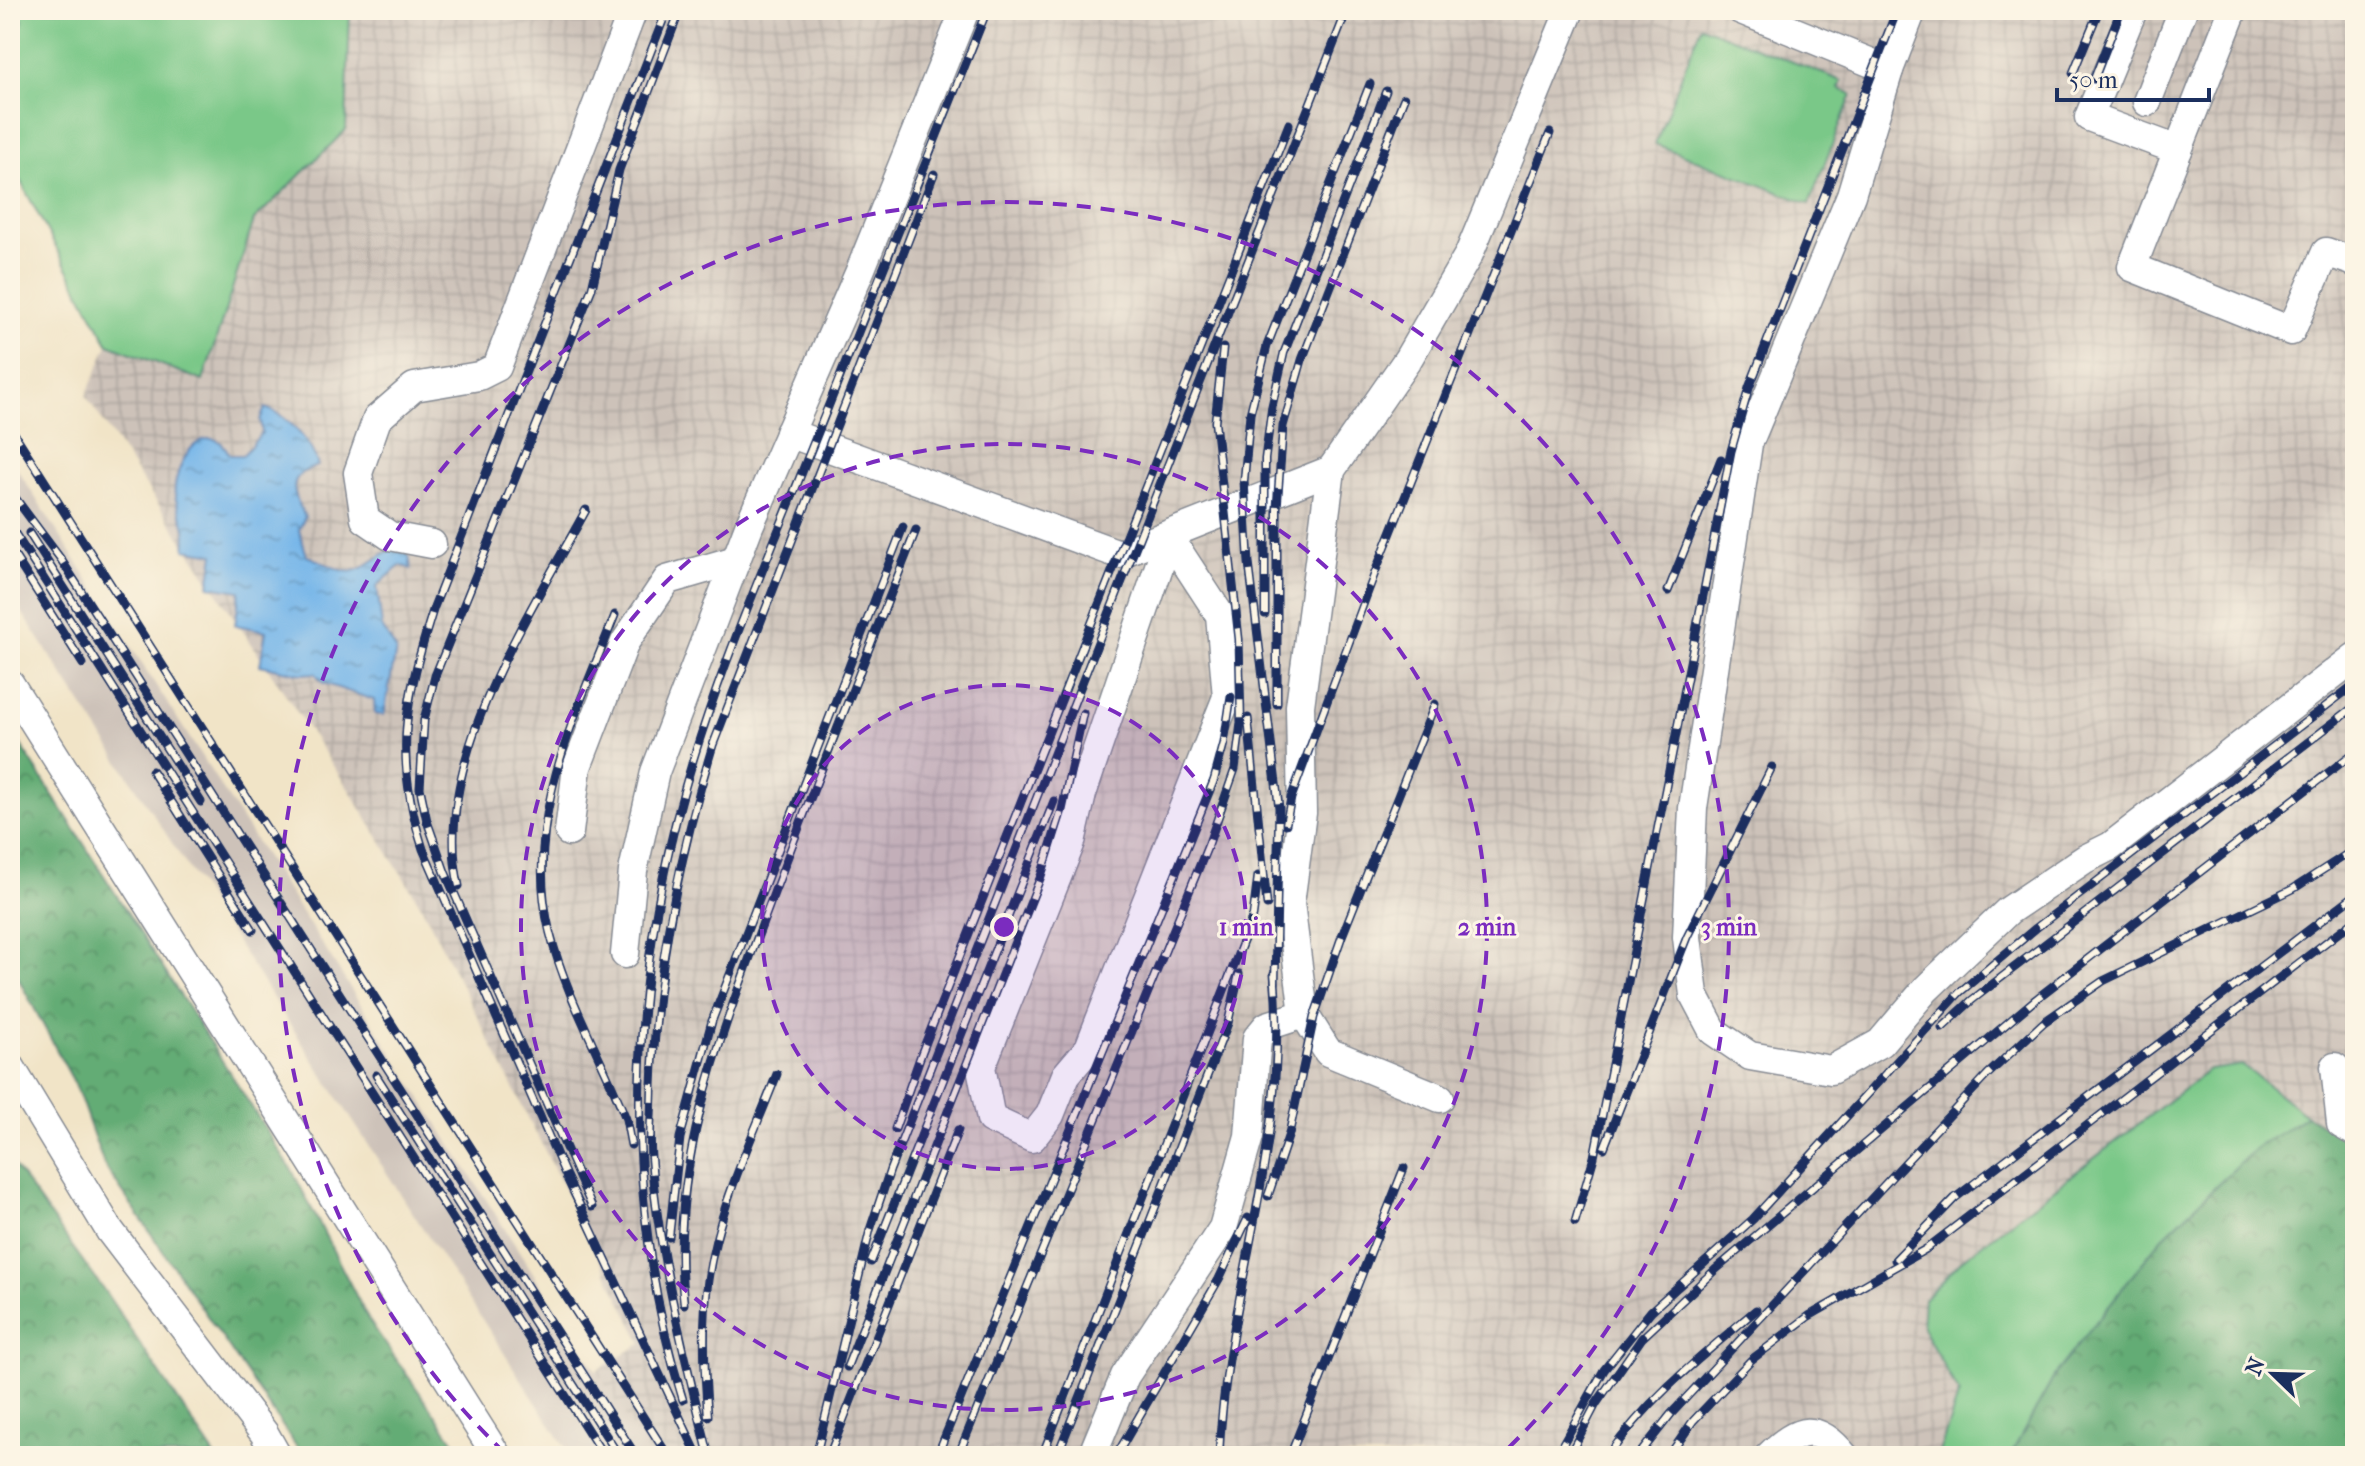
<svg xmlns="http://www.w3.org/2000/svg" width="2365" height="1466" viewBox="0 0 2365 1466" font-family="'IM FELL French Canon',serif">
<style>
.industrial{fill:url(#industrial-grid)}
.railway{fill:#cdc2b9}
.green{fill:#7ac888;stroke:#4a7c73;stroke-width:2}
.forest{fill:url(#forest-crowns);stroke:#3f6e69;stroke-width:2}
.water{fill:url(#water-ripples);stroke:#4872a4;stroke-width:2}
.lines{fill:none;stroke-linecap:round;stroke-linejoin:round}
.minor-casing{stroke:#868a92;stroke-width:31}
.minor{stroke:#fff;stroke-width:28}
.rail-casing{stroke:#1b2f5e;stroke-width:9}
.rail{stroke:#fcf5e5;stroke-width:6;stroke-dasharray:18;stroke-linecap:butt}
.ring{fill:none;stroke:#7b2cbf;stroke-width:4;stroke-dasharray:14 10}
.centre{fill:#7b2cbf;stroke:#fcf5e5;stroke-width:4}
.ring-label{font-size:24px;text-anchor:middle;font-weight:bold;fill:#7b2cbf;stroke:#fcf5e5;stroke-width:6;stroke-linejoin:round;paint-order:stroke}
</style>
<defs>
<pattern id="industrial-grid" width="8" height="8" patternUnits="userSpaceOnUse" patternTransform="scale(2)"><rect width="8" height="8" fill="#cdc2b9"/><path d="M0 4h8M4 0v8" fill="none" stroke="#afa7a1"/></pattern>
<pattern id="forest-crowns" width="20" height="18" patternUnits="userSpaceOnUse" patternTransform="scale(2)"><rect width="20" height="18" fill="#63ac74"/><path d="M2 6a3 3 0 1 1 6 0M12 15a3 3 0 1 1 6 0" fill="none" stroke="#518c62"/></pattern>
<pattern id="water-ripples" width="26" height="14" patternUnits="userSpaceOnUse" patternTransform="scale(2)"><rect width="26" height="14" fill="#74b5e9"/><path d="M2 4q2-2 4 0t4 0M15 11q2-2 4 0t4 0" fill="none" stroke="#5e94c0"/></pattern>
</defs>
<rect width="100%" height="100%" fill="#fcf5e5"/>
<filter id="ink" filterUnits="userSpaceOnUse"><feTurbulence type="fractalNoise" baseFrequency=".0125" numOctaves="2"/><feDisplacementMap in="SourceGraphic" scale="16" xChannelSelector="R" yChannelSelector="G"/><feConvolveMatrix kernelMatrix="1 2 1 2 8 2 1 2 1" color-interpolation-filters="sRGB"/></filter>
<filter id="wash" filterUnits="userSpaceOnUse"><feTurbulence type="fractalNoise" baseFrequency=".006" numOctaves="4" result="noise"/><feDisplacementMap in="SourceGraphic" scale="32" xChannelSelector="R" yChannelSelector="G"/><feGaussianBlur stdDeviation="1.8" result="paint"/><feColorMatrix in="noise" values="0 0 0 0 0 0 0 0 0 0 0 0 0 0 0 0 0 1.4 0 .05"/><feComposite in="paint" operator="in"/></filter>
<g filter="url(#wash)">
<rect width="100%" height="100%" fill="#f1e4c7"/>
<path class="industrial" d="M251,10H2355V1143L2307,1116L2242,1065L2209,1070L1964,1258L1924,1299L1934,1351L1959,1393L1938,1456H650L596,1371L642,1343L422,907L348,788L86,396Z"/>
<path class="railway" d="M10,458L596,1371L650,1456H571L10,594Z"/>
<g class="green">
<path d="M10,10H350L346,130L254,220L203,381L108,344L10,162V55L23,20L10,14Z"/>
<path d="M1701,26L1842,81L1839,89L1852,94L1809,204L1655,144Z"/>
<path d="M2242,1065L2307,1116L2256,1148L2163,1237L2058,1370L2010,1456H1938L1959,1393L1922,1328L1924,1299L1964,1258L2209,1070Z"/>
</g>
<g class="forest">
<path d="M10,728L293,1172L368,1319L464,1456H303L104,1165L76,1086L10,963Z"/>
<path d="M2307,1116L2355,1143V1456H2010L2058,1370L2163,1237L2256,1148Z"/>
<path d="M10,1160L106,1293L215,1456H10Z"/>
</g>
<path class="water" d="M265,408C287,414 313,444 318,466C284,476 293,492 305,517L299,530L307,556C319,560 332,568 345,571C362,575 380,551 398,547L409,555L411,569L401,565L377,586L382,627L396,650L384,715L375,714L374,700L323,683L315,673L302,674L260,665L266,631L235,625L240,591L209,586L214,554L185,549C189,524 179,517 175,495C172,478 188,441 207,439C219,437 225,446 230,455H243L262,433L260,420Z"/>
</g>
<g filter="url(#ink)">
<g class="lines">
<defs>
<g id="minor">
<path d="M1741,10L1889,70L1912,10"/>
<path d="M2133,10L2089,117L2178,150"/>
<path d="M2233,10L2132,267L2291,331L2326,252L2355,262"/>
<path d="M1889,70L1851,195L1748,444L1693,808L1687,937L1694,995L1713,1031L1750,1056L1831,1070L1880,1043L1926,989L2008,911L2085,859L2111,846L2355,657"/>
<path d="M2147,102L2183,10"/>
<path d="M789,433L1119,554L1331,470L1408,359L1469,254L1570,10"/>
<path d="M1331,470L1300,706L1302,813L1290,903L1304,1014L1328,1052L1440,1098"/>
<path d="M1169,537L1220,615L1227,697L1089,1048L1066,1075L1050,1115L1032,1138L991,1119L981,1067L1071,842L1082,794Z"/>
<path d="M432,544L390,536L365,519L358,473L377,419L414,387L479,376L497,367L633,10"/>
<path d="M10,684L497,1456"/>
<path d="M569,832L577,767L625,642L667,580L736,560"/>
<path d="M625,954L633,871L655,772L749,526L860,271L965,10"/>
<path d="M10,1066L110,1231L264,1433L277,1456"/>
<path d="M2335,1067L2341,1124L2355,1132"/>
<path d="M1092,1456L1125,1376L1223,1228L1249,1136L1257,1038L1267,1026L1304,1014"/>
<path d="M1769,1456C1798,1428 1817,1422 1844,1456"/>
</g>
</defs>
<use href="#minor" class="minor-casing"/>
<use href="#minor" class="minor"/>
<defs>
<g id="rail">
<path d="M667,10L434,607C405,699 393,755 423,849L566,1176L698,1456"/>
<path d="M2073,73L2099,10"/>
<path d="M2094,79L2121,10"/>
<path d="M10,427L668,1456"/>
<path d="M10,491L60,558L636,1456"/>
<path d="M10,526L604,1456"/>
<path d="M29,533L201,802"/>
<path d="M10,549L83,664"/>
<path d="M1668,591L1721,459"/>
<path d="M1265,614V459L1272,406L1284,353L1386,91"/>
<path d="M615,615C575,716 522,822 550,933C566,997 602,1058 626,1119L631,1145"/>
<path d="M1277,704V508L1283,426L1302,360L1404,98"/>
<path d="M1248,718L1267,905"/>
<path d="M152,771L253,930"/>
<path d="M1286,824L1291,798L1376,570L1550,133"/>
<path d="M459,886C430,763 529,615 586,510"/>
<path d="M1275,983L1279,808L1249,563L1244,481L1250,414L1267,346L1370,84"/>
<path d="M1942,1028L1972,1000L2355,706"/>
<path d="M376,1075L619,1456"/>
<path d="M895,1129L922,1052L1289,124"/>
<path d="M1604,1148L1687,937L1772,767"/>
<path d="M1268,1196L1289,1134L1314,1017L1342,936L1435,704"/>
<path d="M592,1207L445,872L427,821L420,788L424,720L435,676L592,288L619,170L680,10"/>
<path d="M1575,1222L1594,1157L1731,451L1749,388L1897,10"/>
<path d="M669,1237L680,1138L712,1021L903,527"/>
<path d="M1895,1260L1955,1198L2355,895"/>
<path d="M871,1262L1054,801"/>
<path d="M684,1304C667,1163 726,1022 774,893C820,771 868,651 916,530"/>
<path d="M847,1367L1041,876L1062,810L1083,713"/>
<path d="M683,1400C616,1183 630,953 700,738C729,648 767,560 802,472C863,318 925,164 987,10"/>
<path d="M708,1416C704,1371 702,1325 708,1280C718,1209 751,1141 777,1074"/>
<path d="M709,1456C685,1358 659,1258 651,1158C649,1134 652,1109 652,1085C656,968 679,857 713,745L934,174"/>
<path d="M816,1456L870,1230L890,1170L1347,10"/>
<path d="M829,1456L958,1130"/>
<path d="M937,1456L1214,780L1224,743L1231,697"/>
<path d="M958,1456L1209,843L1235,769L1241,723L1239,639L1215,422L1223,348"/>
<path d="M1042,1456L1253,916L1258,876"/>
<path d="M1057,1456L1228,1023L1239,974"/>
<path d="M1116,1456L1219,1279L1248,1218"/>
<path d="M1219,1456C1226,1293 1291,1137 1274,973"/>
<path d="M1290,1456L1404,1168"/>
<path d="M1556,1456L1604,1370L1651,1311L1753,1219L1960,992L2036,928L2355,684"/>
<path d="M1569,1456L1596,1404L1642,1338L1715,1270L2036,999L2355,752"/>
<path d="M1608,1456C1648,1398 1703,1355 1756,1310"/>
<path d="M1638,1456L1671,1414L1887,1182L1988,1074L2044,1022L2103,981L2293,889L2355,849"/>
<path d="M1669,1456L1693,1421L1751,1360L1809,1316L1926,1249L2355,920"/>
</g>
</defs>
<use href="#rail" class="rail-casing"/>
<use href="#rail" class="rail"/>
</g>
</g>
<circle cx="1004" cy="927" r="242" fill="#7b2cbf" fill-opacity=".12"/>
<g class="ring">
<circle cx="1004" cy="927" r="242"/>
<circle cx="1004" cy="927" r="483"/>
<path d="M505 1453A725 725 0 1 1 1503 1453"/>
</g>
<circle cx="1004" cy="927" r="12" class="centre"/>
<g class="ring-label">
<text x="1246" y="935">1 min</text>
<text x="1487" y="935">2 min</text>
<text x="1729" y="935">3 min</text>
</g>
<rect width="2365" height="1466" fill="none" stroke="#fcf5e5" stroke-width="40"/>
<g transform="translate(2273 1374) rotate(293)" stroke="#fcf5e5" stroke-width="6" paint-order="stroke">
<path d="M0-6L14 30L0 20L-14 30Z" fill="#1b2f5e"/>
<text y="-12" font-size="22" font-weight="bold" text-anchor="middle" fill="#1b2f5e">N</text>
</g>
<path d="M2057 88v12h152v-12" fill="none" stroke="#1b2f5e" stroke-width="4"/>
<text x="2069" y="88" font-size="24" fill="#1b2f5e" stroke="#fcf5e5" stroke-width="6" paint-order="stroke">50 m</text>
</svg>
